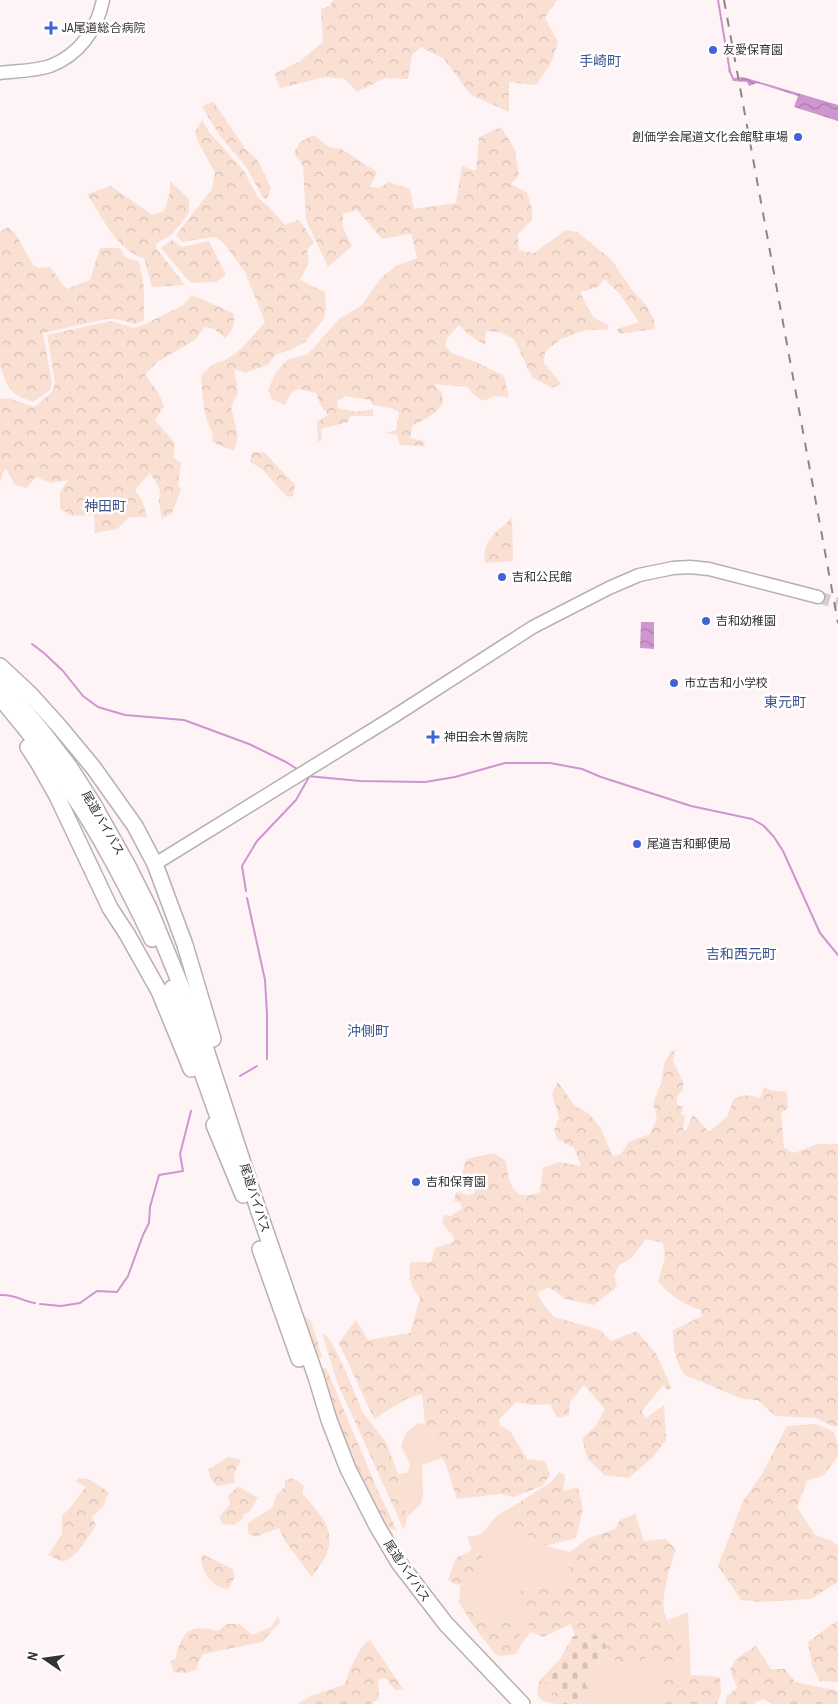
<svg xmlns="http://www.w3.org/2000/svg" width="838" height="1704" viewBox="0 0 838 1704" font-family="'Archivo Narrow','Noto Sans JP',sans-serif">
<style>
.green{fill:#fadfd3}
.forest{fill:url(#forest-crowns)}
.cemetery{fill:url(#cemetery-stones)}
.water{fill:url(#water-waves)}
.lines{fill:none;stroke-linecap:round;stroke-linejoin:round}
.stream{stroke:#cf95d0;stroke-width:2}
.secondary-tunnel{stroke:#d6cdcf;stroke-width:12;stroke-dasharray:12 6;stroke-linecap:butt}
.secondary-casing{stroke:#b8b0b1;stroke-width:15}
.highway-casing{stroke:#b8b0b1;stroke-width:18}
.secondary{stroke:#fff;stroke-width:12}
.highway{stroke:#fff;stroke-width:15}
.rail{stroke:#8d8688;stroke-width:2;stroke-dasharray:9 9;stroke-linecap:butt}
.poi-dot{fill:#4064d6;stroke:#fff;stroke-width:2}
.labels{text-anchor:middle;stroke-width:5;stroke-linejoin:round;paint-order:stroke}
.poi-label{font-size:12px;fill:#353132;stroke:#fff;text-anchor:start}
.street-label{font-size:12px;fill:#353132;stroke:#fff}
.neighbourhood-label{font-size:14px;fill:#3e548f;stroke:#fff}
</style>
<defs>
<pattern id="forest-crowns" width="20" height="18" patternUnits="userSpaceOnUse" patternTransform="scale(1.25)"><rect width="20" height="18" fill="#fadfd3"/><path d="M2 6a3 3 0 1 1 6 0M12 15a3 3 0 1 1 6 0" fill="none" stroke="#d7c0b6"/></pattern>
<pattern id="cemetery-stones" width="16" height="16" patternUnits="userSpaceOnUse" patternTransform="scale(1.25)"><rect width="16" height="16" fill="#fadfd3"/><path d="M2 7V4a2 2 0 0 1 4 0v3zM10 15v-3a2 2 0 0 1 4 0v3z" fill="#d7c0b6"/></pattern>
<pattern id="water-waves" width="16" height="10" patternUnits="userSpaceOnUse" patternTransform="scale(1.25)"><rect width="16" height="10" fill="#cf95d0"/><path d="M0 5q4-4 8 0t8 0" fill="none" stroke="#a97aa9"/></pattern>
</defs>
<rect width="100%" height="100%" fill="#fef4f6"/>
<g class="green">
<path d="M418,1423L425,1424L443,1458L422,1465L423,1493L421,1504L407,1517L398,1474L407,1473L410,1465L401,1446L406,1433Z"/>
<path d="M515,1505V1527L546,1546L570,1552L569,1578L545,1587L523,1589V1610L531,1632L522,1643L517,1625L501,1618L488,1619L481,1608L459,1602L460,1586L472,1579L482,1556L472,1550L467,1536C485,1538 486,1526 497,1516C502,1512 509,1509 515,1505Z"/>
<path d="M688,1612L691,1675L664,1680L660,1704H575L592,1696L584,1684L599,1661C621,1655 619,1666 637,1669L644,1658L683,1649L668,1620Z"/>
</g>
<g class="forest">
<path d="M333,0H559L556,1L545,18L558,42L551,63L536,85L509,82V112L471,95L444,59L421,47L412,55L408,79L385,78L357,92L345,79L325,77L280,88L274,74L299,62L323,42L321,9L330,6Z"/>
<path d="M213,101L246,150L257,159L271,188L267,199L263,198L247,168L220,136L202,107Z"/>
<path d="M202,120L209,132L244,171L258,198L269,207L285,225L298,220L303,225L314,243L307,249L309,262L300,280L325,292L326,308L324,319L305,342L292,349L275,355L269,364L245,373L234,369L238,393L231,407L238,436L234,451L212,442L213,433C202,415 203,396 201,375L212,365L227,359L241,349L265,322L244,270L221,240L213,237L182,242L176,235L212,189L215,172L198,142L195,132Z"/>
<path d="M501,127L515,150L519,175L511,184L527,193L532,208V220L518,234L519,250L534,253L566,230L577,232L611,259L632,290L646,305L654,320L655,329L619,334L617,329L639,322L619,293L604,279L598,287L580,292L593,317L609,326L607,330H586L561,339L545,352L544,363L561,384L552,388L532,377L514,339L499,332L486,331L485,345L469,335L459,325L447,338L445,346L451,353L476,362L504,376L509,397L495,396L483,401L474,395L467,387L434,384L442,393L443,404L431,416L413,425L410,438L425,441L424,446L400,445L397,435L385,433L396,430L399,412L392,408L373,405L370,400L345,396L337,401L338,408L356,412L373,409V416H350L348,422L321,429L322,439L318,442L317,422L328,415L321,406L316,393L298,389L291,393L285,405L272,399L268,390L276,372L287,360L308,354L339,319L362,305L381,278L396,266L417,258L411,234L382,239L357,210L343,214V228L352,246L328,267L306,220L303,166L294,153L300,142L314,135L329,147L341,149L377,172L370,187L379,188L389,182L410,189L414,209L456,203L462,166L476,171L479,137Z"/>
<path d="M170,181L189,199V212L180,225L171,235L157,243L156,248L185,285L152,287L144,258C118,252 101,215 87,194L111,186L152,215L164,211L170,192Z"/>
<path d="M8,227L15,233L33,265L39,268L50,267L66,289L90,280L100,248H120L126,258L139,261L144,288V321L135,324L116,319H106L43,333L52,383L50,390L33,402C10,394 8,389 0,366V232Z"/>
<path d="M172,240L182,247L209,241L226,275L216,282L191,283L161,248Z"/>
<path d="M192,295L233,313C237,323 231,332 225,338L214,329L204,327L196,339L156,363L145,375L158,392L164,406L155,420L175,443L173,457L181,463L178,484L181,490L172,513L162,519L159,502L160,489L150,473L135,490L142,500L147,517H129L117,529L95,533L94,515L72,516L60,509V492L68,480L51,483L36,477L27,488L15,485L6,469L3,472L0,483V399L9,398L34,407L52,392L55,383L47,335L111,321L134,328L143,325L183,305Z"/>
<path d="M252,452H264L295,485L293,496L287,497L262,469L250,462Z"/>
<path d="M512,518L513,561L485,563C482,539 496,533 512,518Z"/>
<path d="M676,1049L673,1061L683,1082V1089L677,1097V1105L683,1107L681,1114L685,1116L683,1129L685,1132L693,1115L709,1132L727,1117L734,1098L748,1095L760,1098L764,1087L770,1090L787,1092L788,1108L781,1113L784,1148L794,1153L818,1144H838V1426H832L816,1418L775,1416L758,1400L743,1399L685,1375C675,1362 673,1347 673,1330L702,1316L701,1310C684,1305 670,1295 658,1282L665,1257L663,1243L646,1239L632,1258L619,1265L614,1276L617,1287L594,1305L565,1299L549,1287L538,1293L540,1300L554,1317L600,1330L611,1341L637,1331L657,1355L671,1387L668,1391L663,1385L642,1411L646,1418L664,1405L666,1440L653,1457L629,1478L604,1475L587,1458L582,1438L595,1427L605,1409L584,1385L570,1402L569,1415L557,1418L550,1404L531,1405L516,1402L499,1420L500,1426L510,1431L527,1459L545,1461L550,1475L542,1486L514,1497L500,1494L457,1499L446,1465L425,1424L422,1394L406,1399L374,1419L339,1343L356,1320L368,1340L410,1333L420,1298C411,1287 407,1277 411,1262H431L435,1248L454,1242L453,1236L442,1223L444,1215L451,1216L462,1208L460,1202L454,1201L456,1192L468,1195L475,1193L474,1184H460L466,1159L494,1153L506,1161C509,1183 512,1203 540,1192L543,1168L559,1162L581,1166L574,1148L557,1139L554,1130L559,1118L552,1094L558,1082L574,1105L589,1114L600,1127L613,1156L621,1154L629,1142L650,1134L657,1118L653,1103L661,1084L664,1064L670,1053Z"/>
<path d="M302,1315L311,1321L322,1357L316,1358Z"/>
<path d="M324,1333L332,1343L346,1372L363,1413L386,1442L398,1474L407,1517L404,1530L337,1382L323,1336Z"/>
<path d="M326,1368L378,1491L397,1531L383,1525L338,1430L318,1370Z"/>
<path d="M816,1424L834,1432L838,1445V1456L824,1475L807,1481L797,1507L815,1535L830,1540L838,1546V1582L811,1599L762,1602L741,1600L718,1566L743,1501L761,1476L787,1426Z"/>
<path d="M228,1457L241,1460L234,1474L235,1483L217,1486L211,1479L208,1470Z"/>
<path d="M559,1472L565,1475L563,1491L578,1487L583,1509L576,1538L546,1546L514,1527L515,1505L551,1482Z"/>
<path d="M78,1478L88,1479L109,1492L103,1507L92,1517L96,1525C90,1534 75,1561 63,1561C58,1561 53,1557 48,1555L62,1534V1516C72,1507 77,1497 86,1487L76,1482Z"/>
<path d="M293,1478L304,1486L302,1493C316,1510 335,1526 328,1550C326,1559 317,1569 312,1577L285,1541L279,1528L256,1537L248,1534V1523L273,1507L276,1495L285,1487V1480Z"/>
<path d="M238,1486L258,1498L249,1512L244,1514L242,1520L234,1525L223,1524L219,1517L230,1504L228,1496Z"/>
<path d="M635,1514L644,1541L665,1539L676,1549C671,1564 658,1604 666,1618C672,1628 678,1638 683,1649L673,1660L663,1665L654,1656L644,1658L637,1669C619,1666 621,1655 599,1661L606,1649L596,1636H575L571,1624L543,1637L531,1632L523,1610L514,1598L523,1589L545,1587L569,1578L570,1552L587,1539L615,1529L620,1520Z"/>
<path d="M472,1550L482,1556L485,1563C475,1576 465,1593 448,1580L456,1558Z"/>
<path d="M202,1554L233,1569L235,1577L228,1589C212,1588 198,1569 202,1554Z"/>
<path d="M459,1602L481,1608L488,1619L501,1618L517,1625L522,1643L516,1654L502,1656L496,1655L474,1627Z"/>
<path d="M278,1616L280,1622L262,1642L203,1654L198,1663L196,1670L185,1673L174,1672L170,1662L176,1658C182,1630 190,1624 218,1631L226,1624H240L252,1635L271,1627Z"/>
<path d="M838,1620V1682L820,1681L812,1666L808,1642Z"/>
<path d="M370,1640L403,1689L395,1690L386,1678L380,1679L378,1683L379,1698L371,1704H297L311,1696L343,1685C347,1681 346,1679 348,1674C353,1664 360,1645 370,1640Z"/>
<path d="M756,1646L771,1669H785L795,1682L838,1691V1704H773L763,1699L753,1704H725L727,1696L737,1688L730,1670L736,1659Z"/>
<path d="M691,1675L720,1677L721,1693L717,1704H660L664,1680Z"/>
<path d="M540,1680L550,1686L562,1704C544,1704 532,1700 540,1680Z"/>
</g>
<path class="cemetery" d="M573,1636H596L604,1640L606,1649L585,1684L592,1696L575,1704H562L550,1686L540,1680L560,1659Z"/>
<g class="water">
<path d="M730,69L734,78L743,77L838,105V121L794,107L798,96L757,83L749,86L747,82L733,81L728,70Z"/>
<path d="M641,622H654V649L640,648Z"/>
</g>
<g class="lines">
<g class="stream">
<path d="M718,0L730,72"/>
<path d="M32,644L44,653L63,671L83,696L98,707L125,715L184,720L249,744L286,762L297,769"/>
<path d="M307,776L360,781L425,782L455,777L505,763H550L582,769L601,777L691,806L752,819L764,826L774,837L783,851L820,933L838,955"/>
<path d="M246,891L242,866L257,841L296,800L309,777"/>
<path d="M247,898L265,980L267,1014V1059"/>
<path d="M240,1076L257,1066"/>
<path d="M0,1295C15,1294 22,1301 35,1303"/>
<path d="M40,1304L61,1306L80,1303L97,1291L117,1292L128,1276L143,1235L149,1223L150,1207L159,1175L183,1171L180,1154L191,1111"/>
</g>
<path class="secondary-tunnel" d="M818,597L838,603"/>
<defs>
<g id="secondary">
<path d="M0,73C16,71 35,71 50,66C79,55 97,30 103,0"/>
<path d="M155,864L393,717L533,627L609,588L639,575L673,568L690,567L709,569L818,597"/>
</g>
<g id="highway">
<path d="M0,666L30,694L58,725L93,767L135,826L155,864L185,945L213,1039"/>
<path d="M0,681L42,731L69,766L92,802L129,868L149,908L202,1037L258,1209L316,1377L329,1420L348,1469L377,1526L399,1563L446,1624L522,1704"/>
<path d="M0,698C65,772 110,850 152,939"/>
<path d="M28,747L39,764L57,796L110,908L127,934L159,991L191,1069"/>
<path d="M172,988L224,1134"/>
<path d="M214,1125L243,1195"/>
<path d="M260,1249L299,1359"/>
</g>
</defs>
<use href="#secondary" class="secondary-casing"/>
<use href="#highway" class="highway-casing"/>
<use href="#secondary" class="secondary"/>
<use href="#highway" class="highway"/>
<path class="rail" d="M724,0L838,623"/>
</g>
<g class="poi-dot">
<path d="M48.5 20.5h5v5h5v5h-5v5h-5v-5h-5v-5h5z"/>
<circle cx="713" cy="50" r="5"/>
<circle cx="798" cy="137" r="5"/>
<circle cx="502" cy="577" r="5"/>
<circle cx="706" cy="621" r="5"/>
<circle cx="674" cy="683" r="5"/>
<path d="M430.5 729.5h5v5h5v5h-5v5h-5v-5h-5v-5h5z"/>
<circle cx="637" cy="844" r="5"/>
<circle cx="416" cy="1182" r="5"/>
</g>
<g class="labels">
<g class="poi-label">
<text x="62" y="32">JA尾道総合病院</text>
<text x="723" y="54">友愛保育園</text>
<text x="788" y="141" text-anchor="end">創価学会尾道文化会館駐車場</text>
<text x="512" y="581">吉和公民館</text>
<text x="716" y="625">吉和幼稚園</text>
<text x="684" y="687">市立吉和小学校</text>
<text x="444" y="741">神田会木曽病院</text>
<text x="647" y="848">尾道吉和郵便局</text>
<text x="426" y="1186">吉和保育園</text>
</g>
<g class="street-label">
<text transform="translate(103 823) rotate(60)" y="4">尾道バイパス</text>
<text transform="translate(255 1198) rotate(72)" y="4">尾道バイパス</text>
<text transform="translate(407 1571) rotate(56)" y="4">尾道バイパス</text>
</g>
<g class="neighbourhood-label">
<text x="600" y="66">手崎町</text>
<text x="105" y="511">神田町</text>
<text x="785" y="707">東元町</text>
<text x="741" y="959">吉和西元町</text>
<text x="368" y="1036">沖側町</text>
</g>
</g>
<g transform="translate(45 1659) rotate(283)" stroke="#ffffff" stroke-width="4" paint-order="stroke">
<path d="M0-4L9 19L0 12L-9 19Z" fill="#353132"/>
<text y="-8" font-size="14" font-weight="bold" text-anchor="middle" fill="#353132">N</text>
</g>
</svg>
